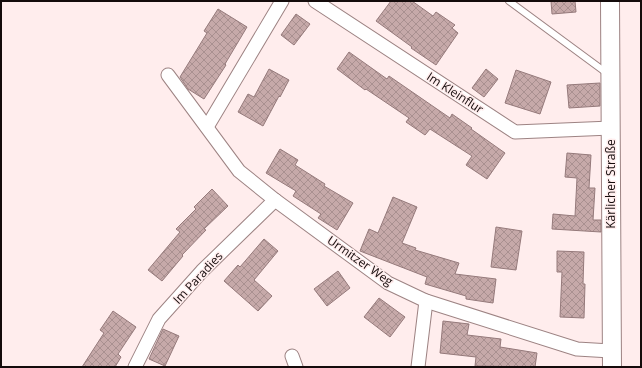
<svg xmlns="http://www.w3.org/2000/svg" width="642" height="368" viewBox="0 0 642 368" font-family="'Open Sans',sans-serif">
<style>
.building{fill:url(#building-cross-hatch);stroke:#957a7b}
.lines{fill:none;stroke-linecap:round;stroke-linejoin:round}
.lane-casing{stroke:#9d8383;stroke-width:8}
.street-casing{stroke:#9d8383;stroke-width:15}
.secondary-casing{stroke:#9d8383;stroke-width:20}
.lane{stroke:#fff;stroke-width:6}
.street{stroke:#fff;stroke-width:13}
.secondary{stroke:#fff;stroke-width:18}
.labels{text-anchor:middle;stroke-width:3;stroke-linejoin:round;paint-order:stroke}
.street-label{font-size:12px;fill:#140b0b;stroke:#ffeded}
</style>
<defs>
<pattern id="building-cross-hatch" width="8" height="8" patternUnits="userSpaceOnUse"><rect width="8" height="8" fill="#c6a9a9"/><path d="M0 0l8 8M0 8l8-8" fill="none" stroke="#a99090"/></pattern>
</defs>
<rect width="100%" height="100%" fill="#ffeded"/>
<g class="building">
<path d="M391,1H412L433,16L436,12L455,25L452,28L458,33L436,65L411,48L412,47L376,21Z"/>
<path d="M551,1H575L576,12L552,14Z"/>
<path d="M218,9L247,27L225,64L226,65L204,99L188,89L180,77L207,33L204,31Z"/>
<path d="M296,14L310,24L294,45L281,35Z"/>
<path d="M349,52L387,79L389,76L450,118L452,114L472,128L471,129L505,153L487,179L466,165L472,156L430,129L425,135L406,122L409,118L366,89L365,90L337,69Z"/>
<path d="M269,69L289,80L280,97L279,96L263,126L238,112L248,94L254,97Z"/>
<path d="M486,69L498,79L484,97L472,88Z"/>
<path d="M516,70L551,82L540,114L505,103Z"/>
<path d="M600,83V106L569,108L567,85Z"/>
<path d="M280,149L298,160L295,165L325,184L324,186L353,203L337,230L318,218L321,214L293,196L296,191L266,173Z"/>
<path d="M567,153L591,155L589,188H595L593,220H601V232L552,229L553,214L575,216L577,178L565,177Z"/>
<path d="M212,189L228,206L204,229L206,230L182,255L183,256L162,281L148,270L180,232L176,229L196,209L194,207Z"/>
<path d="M393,197L417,207L402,243L416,248L415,250L459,263L455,274L496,279L493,303L466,299V296L425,284L427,277L360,251L369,229L378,233Z"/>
<path d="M496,227L522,231L516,270L491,267Z"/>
<path d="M264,239L278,251L254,280L272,296L258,311L224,281L238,265L240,267Z"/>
<path d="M557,251L584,252L583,284H585L584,318L560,317L562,272H557Z"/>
<path d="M338,271L350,288L327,306L314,289Z"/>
<path d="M379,298L405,317L390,337L364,317Z"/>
<path d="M113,311L136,327L118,354L121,357L115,367H82L104,333L100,330Z"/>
<path d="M443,321L469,324L467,335L501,339L500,347L537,353L535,367L475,366L476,357L440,353Z"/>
<path d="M163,329L179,336L165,366L149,359Z"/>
</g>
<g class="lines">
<defs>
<path id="lane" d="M509,1L608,74"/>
<g id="street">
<path d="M315,1L515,132L611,128"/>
<path d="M168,75L239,171L275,200L388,283L426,301L577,349L611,351"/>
<path d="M207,127L282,1"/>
<path d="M292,356L296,367"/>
<path d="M135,367L159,319L202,271L275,200"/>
<path d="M418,367L426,301"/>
</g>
<path id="secondary" d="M610,1L612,367"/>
</defs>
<use href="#lane" class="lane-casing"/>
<use href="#street" class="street-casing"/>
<use href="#secondary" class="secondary-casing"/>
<use href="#lane" class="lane"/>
<use href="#street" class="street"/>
<use href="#secondary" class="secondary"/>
</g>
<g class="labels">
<g class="street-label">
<text transform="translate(455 93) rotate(33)" y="4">Im Kleinflur</text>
<text transform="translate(611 184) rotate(-90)" y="4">Kärlicher Straße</text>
<text transform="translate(360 261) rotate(35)" y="4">Urmitzer Weg</text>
<text transform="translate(198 278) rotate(-47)" y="4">Im Paradies</text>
</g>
</g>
<rect width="642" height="368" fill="none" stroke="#140b0b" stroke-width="4"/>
</svg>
